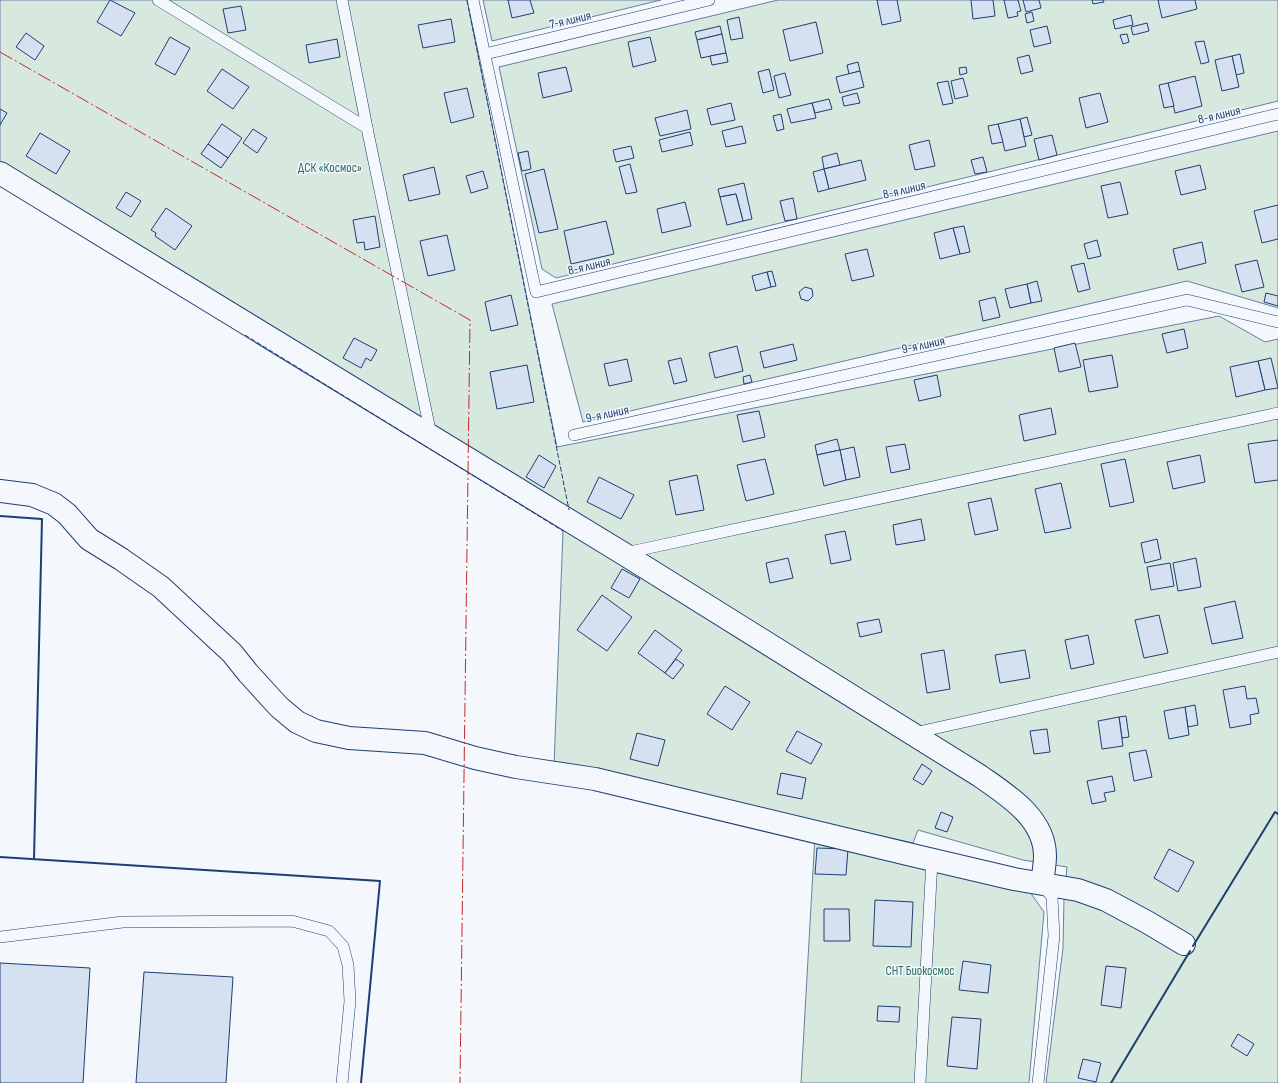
<svg xmlns="http://www.w3.org/2000/svg" width="1278" height="1083" viewBox="0 0 1278 1083" font-family="'Sofia Sans Condensed',sans-serif">
<style>
.green{fill:#d7e8df;stroke:#687fa3}
.building{fill:#d5e0f0;stroke:#1d3f73}
.lines{fill:none;stroke-linecap:round;stroke-linejoin:round}
.service-casing{stroke:#1d3f73;stroke-width:12}
.minor-casing{stroke:#1d3f73;stroke-width:24}
.service{stroke:#f4f7fb;stroke-width:11}
.minor{stroke:#f4f7fb;stroke-width:22}
.fence{stroke:#1d3f73;stroke-width:1;stroke-dasharray:5 2;stroke-linecap:butt}
.wall{stroke:#1d3f73;stroke-width:2}
.power{stroke:#c62828;stroke-width:1;stroke-dasharray:14 3 2 3;stroke-linecap:butt}
.labels{text-anchor:middle;stroke-width:3;stroke-linejoin:round;paint-order:stroke}
.street-label{font-size:13px;fill:#1d3f73;stroke:#f4f7fb}
.park-label{font-size:13px;fill:#2c6c60;stroke:#f4f7fb}
</style>
<rect width="100%" height="100%" fill="#f4f7fb"/>
<g class="green">
<path d="M0,0H467L557,447L1219,316L1265,342L1278,339V1083H1046L1063,948L1064,898L1067,867L1023,860L918,830L913,843L816,821L554,767L563,531L569,509L0,164Z"/>
<path d="M483,0H661L492,41Z"/>
<path d="M778,0H1278V101L556,278L542,269L499,67Z"/>
<path d="M1278,131V308L1187,281L583,422L552,304Z"/>
<path d="M815,835L1018,875L1044,912L1029,1083H801Z"/>
</g>
<g class="building">
<path d="M110,0L135,13L121,36L97,22Z"/>
<path d="M508,0H530L534,13L512,18Z"/>
<path d="M877,0H897L901,21L882,25Z"/>
<path d="M971,0H993L995,16L973,19Z"/>
<path d="M1004,0H1018L1021,11L1017,12L1018,16L1008,18Z"/>
<path d="M1023,0H1039L1041,8L1026,12Z"/>
<path d="M1092,0H1103L1104,2L1093,4Z"/>
<path d="M1158,0H1195L1197,9L1162,18Z"/>
<path d="M241,6L246,30L228,33L223,9Z"/>
<path d="M1032,12L1034,21L1027,23L1025,14Z"/>
<path d="M1131,15L1133,25L1115,29L1113,20Z"/>
<path d="M739,17L743,38L731,40L727,20Z"/>
<path d="M451,19L455,42L423,48L418,25Z"/>
<path d="M816,22L823,53L790,61L783,30Z"/>
<path d="M1147,23L1149,31L1133,35L1131,27Z"/>
<path d="M720,26L722,34L697,40L695,32Z"/>
<path d="M1047,26L1051,43L1034,47L1030,30Z"/>
<path d="M26,33L44,46L35,60L16,47Z"/>
<path d="M722,34L726,53L701,58L697,40Z"/>
<path d="M1127,34L1129,42L1123,44L1120,35Z"/>
<path d="M170,37L190,48L175,75L155,64Z"/>
<path d="M650,37L656,61L633,67L628,42Z"/>
<path d="M337,39L340,57L309,63L306,45Z"/>
<path d="M1204,41L1209,62L1201,64L1195,42Z"/>
<path d="M726,53L728,62L712,65L710,56Z"/>
<path d="M1240,54L1244,73L1236,75L1232,56Z"/>
<path d="M1029,55L1033,71L1021,74L1017,58Z"/>
<path d="M1232,56L1239,87L1222,91L1215,60Z"/>
<path d="M858,62L860,71L849,74L847,65Z"/>
<path d="M566,67L572,91L543,98L538,73Z"/>
<path d="M966,67L967,73L960,75L959,68Z"/>
<path d="M222,69L249,87L233,109L207,91Z"/>
<path d="M769,69L774,90L763,93L758,72Z"/>
<path d="M860,71L864,87L840,93L836,77Z"/>
<path d="M785,73L791,95L779,98L774,76Z"/>
<path d="M1195,76L1202,106L1175,113L1168,83Z"/>
<path d="M963,78L968,96L955,99L951,81Z"/>
<path d="M948,81L953,103L943,105L937,83Z"/>
<path d="M1168,83L1174,106L1164,108L1159,85Z"/>
<path d="M467,88L474,117L451,123L444,93Z"/>
<path d="M857,93L860,103L844,106L842,97Z"/>
<path d="M1100,93L1108,122L1086,128L1079,98Z"/>
<path d="M829,99L832,109L815,113L812,103Z"/>
<path d="M731,103L735,120L711,125L707,109Z"/>
<path d="M812,103L816,118L791,123L787,109Z"/>
<path d="M0,109L7,113L0,125Z"/>
<path d="M687,110L691,129L660,136L655,118Z"/>
<path d="M781,114L784,129L777,131L773,116Z"/>
<path d="M1027,117L1032,135L1024,137L1020,119Z"/>
<path d="M1020,119L1026,146L1005,151L998,124Z"/>
<path d="M222,124L242,138L228,158L208,144Z"/>
<path d="M998,124L1003,142L992,144L988,126Z"/>
<path d="M742,126L746,143L726,147L722,131Z"/>
<path d="M253,129L267,138L257,153L243,143Z"/>
<path d="M690,132L693,145L662,152L659,140Z"/>
<path d="M40,133L70,151L56,174L26,156Z"/>
<path d="M1052,135L1057,155L1039,160L1034,139Z"/>
<path d="M929,140L935,166L915,170L909,145Z"/>
<path d="M208,144L228,158L221,168L201,154Z"/>
<path d="M631,146L634,158L616,162L613,150Z"/>
<path d="M528,151L531,169L522,171L518,153Z"/>
<path d="M837,153L840,165L824,169L822,157Z"/>
<path d="M983,157L987,172L975,174L971,160Z"/>
<path d="M861,160L866,180L829,189L824,169Z"/>
<path d="M630,164L637,192L626,194L619,167Z"/>
<path d="M1200,165L1206,189L1181,195L1175,171Z"/>
<path d="M434,167L440,194L409,201L403,175Z"/>
<path d="M544,169L558,229L539,233L525,174Z"/>
<path d="M824,169L829,189L818,192L813,172Z"/>
<path d="M483,171L488,188L471,193L466,176Z"/>
<path d="M1120,182L1128,214L1108,218L1101,186Z"/>
<path d="M744,183L752,219L743,221L736,194L720,197L718,189Z"/>
<path d="M126,192L141,201L131,217L116,208Z"/>
<path d="M736,194L743,221L727,225L720,197Z"/>
<path d="M793,198L797,219L785,221L780,201Z"/>
<path d="M685,202L691,226L662,233L657,209Z"/>
<path d="M1278,205V239L1262,243L1254,211Z"/>
<path d="M166,208L192,226L175,250L155,236L156,233L151,230Z"/>
<path d="M375,216L380,247L365,250L364,242L357,243L353,220Z"/>
<path d="M606,221L614,254L571,264L564,231Z"/>
<path d="M964,226L970,252L960,254L953,228Z"/>
<path d="M953,228L960,254L940,259L934,233Z"/>
<path d="M447,235L455,270L428,276L420,241Z"/>
<path d="M1097,240L1101,256L1088,259L1084,244Z"/>
<path d="M1202,242L1206,263L1178,270L1173,249Z"/>
<path d="M867,249L874,276L852,281L845,254Z"/>
<path d="M1257,260L1264,287L1242,292L1235,265Z"/>
<path d="M1084,263L1090,289L1078,292L1071,266Z"/>
<path d="M772,271L776,286L771,287L767,272Z"/>
<path d="M767,272L771,287L756,291L752,276Z"/>
<path d="M1037,281L1042,301L1031,303L1027,284Z"/>
<path d="M1027,284L1031,303L1010,308L1005,289Z"/>
<path d="M805,287L812,289L813,296L808,301L801,299L799,292Z"/>
<path d="M1266,293L1278,296V306L1264,302Z"/>
<path d="M511,295L518,325L491,331L485,302Z"/>
<path d="M995,297L1000,317L983,321L979,301Z"/>
<path d="M1184,329L1188,348L1167,353L1162,334Z"/>
<path d="M354,338L377,350L371,361L366,358L361,368L343,358Z"/>
<path d="M1075,343L1081,367L1059,372L1054,348Z"/>
<path d="M793,344L797,360L764,368L760,352Z"/>
<path d="M737,346L743,371L715,378L709,353Z"/>
<path d="M1112,355L1118,387L1089,392L1083,360Z"/>
<path d="M681,358L687,381L674,384L668,361Z"/>
<path d="M1271,358L1278,388L1265,390L1258,361Z"/>
<path d="M627,359L632,381L609,386L604,364Z"/>
<path d="M1258,361L1265,390L1236,397L1230,367Z"/>
<path d="M527,365L534,402L497,409L490,372Z"/>
<path d="M750,375L752,382L744,384L743,377Z"/>
<path d="M937,375L941,396L919,401L914,380Z"/>
<path d="M1051,408L1056,434L1024,441L1019,415Z"/>
<path d="M759,411L765,437L743,442L737,415Z"/>
<path d="M837,439L840,450L817,455L815,445Z"/>
<path d="M1278,440V480L1255,483L1248,444Z"/>
<path d="M905,444L910,469L891,473L886,447Z"/>
<path d="M854,447L860,477L846,480L840,450Z"/>
<path d="M840,450L846,480L824,486L817,455Z"/>
<path d="M539,455L556,466L544,488L526,477Z"/>
<path d="M1200,455L1205,482L1173,489L1167,462Z"/>
<path d="M765,459L774,494L746,501L737,465Z"/>
<path d="M1125,459L1134,502L1110,507L1101,464Z"/>
<path d="M697,475L704,510L676,515L669,481Z"/>
<path d="M599,477L634,495L621,519L587,502Z"/>
<path d="M1061,483L1071,528L1045,533L1035,489Z"/>
<path d="M991,498L998,530L975,535L968,503Z"/>
<path d="M921,519L925,540L896,545L893,525Z"/>
<path d="M845,531L851,560L831,564L825,535Z"/>
<path d="M1157,539L1161,559L1145,563L1141,543Z"/>
<path d="M788,558L793,578L770,583L766,563Z"/>
<path d="M1196,558L1201,587L1178,591L1173,563Z"/>
<path d="M1170,563L1174,586L1151,590L1147,567Z"/>
<path d="M622,569L640,579L629,598L611,588Z"/>
<path d="M602,595L632,617L607,651L577,630Z"/>
<path d="M1235,601L1243,638L1212,644L1204,608Z"/>
<path d="M1159,615L1168,653L1144,658L1135,620Z"/>
<path d="M879,619L882,632L860,637L857,623Z"/>
<path d="M655,630L682,650L665,673L638,653Z"/>
<path d="M1088,635L1094,664L1071,669L1065,640Z"/>
<path d="M944,650L950,689L927,693L921,654Z"/>
<path d="M1025,650L1030,678L1000,683L995,655Z"/>
<path d="M676,659L684,665L673,679L665,673Z"/>
<path d="M725,686L750,702L732,730L707,714Z"/>
<path d="M1245,686L1247,699L1256,698L1259,713L1250,715L1251,724L1230,728L1223,690Z"/>
<path d="M1195,705L1198,725L1188,727L1185,707Z"/>
<path d="M1185,707L1189,735L1169,739L1164,711Z"/>
<path d="M1126,716L1129,737L1122,738L1119,717Z"/>
<path d="M1119,717L1123,746L1102,749L1098,721Z"/>
<path d="M1047,729L1050,752L1034,754L1030,731Z"/>
<path d="M797,731L822,744L811,764L786,751Z"/>
<path d="M637,733L665,740L658,766L630,759Z"/>
<path d="M1146,750L1152,777L1134,781L1129,753Z"/>
<path d="M922,764L932,771L923,785L913,779Z"/>
<path d="M781,773L806,778L802,799L777,794Z"/>
<path d="M1112,776L1115,791L1104,793L1106,801L1092,804L1087,781Z"/>
<path d="M941,812L953,817L947,832L935,828Z"/>
<path d="M817,848L848,849L846,875L815,874Z"/>
<path d="M1169,849L1194,862L1178,892L1154,878Z"/>
<path d="M875,900L913,902L911,947L873,946Z"/>
<path d="M824,909H849L850,941H824Z"/>
<path d="M963,961L991,965L988,993L959,990Z"/>
<path d="M0,963L90,968L83,1083H0Z"/>
<path d="M1106,966L1126,968L1121,1008L1101,1005Z"/>
<path d="M144,972L233,977L226,1083H136Z"/>
<path d="M878,1006L900,1007L899,1022L877,1021Z"/>
<path d="M952,1017L981,1019L977,1069L947,1066Z"/>
<path d="M1238,1034L1254,1044L1247,1056L1231,1046Z"/>
<path d="M1083,1059L1101,1063L1096,1082L1078,1078Z"/>
</g>
<g class="lines">
<defs>
<g id="service">
<path d="M158,0L367,128L431,435"/>
<path d="M342,0L367,128"/>
<path d="M473,0L536,292L1278,114"/>
<path d="M485,54L709,0"/>
<path d="M574,435L1187,300L1278,322"/>
<path d="M625,553L1278,413"/>
<path d="M914,733L1278,652"/>
<path d="M0,937L123,922L292,921L329,931L343,946L348,965L350,1001L342,1083"/>
<path d="M920,1083L932,860"/>
<path d="M1038,1083L1054,936L1052,897L1043,886"/>
</g>
<g id="minor">
<path d="M0,173L624,554L980,776C1007,795 1045,818 1045,856C1045,865 1043,874 1042,883"/>
<path d="M0,491L32,495L54,504L67,514L89,539L121,559L161,587L232,653L248,673L279,707L297,722L316,731L349,738L425,743L475,758L516,767L595,779L916,856L1014,879L1078,890L1106,900L1147,922L1184,944"/>
</g>
</defs>
<use href="#service" class="service-casing"/>
<use href="#minor" class="minor-casing"/>
<use href="#service" class="service"/>
<use href="#minor" class="minor"/>
<g class="fence">
<path d="M467,0L569,510"/>
<path d="M245,335L563,531"/>
</g>
<g class="wall">
<path d="M0,516L42,519L34,859"/>
<path d="M0,857L380,881L361,1083"/>
<path d="M1193,946L1275,812L1278,814"/>
<path d="M1111,1083L1190,951"/>
</g>
<path class="power" d="M0,52L470,320L460,1083"/>
</g>
<g class="labels">
<g class="street-label">
<text transform="translate(570 19) rotate(-13)" y="5">7-я линия</text>
<text transform="translate(1219 114) rotate(-13)" y="5">8-я линия</text>
<text transform="translate(904 189) rotate(-13)" y="5">8-я линия</text>
<text transform="translate(589 265) rotate(-13)" y="5">8-я линия</text>
<text transform="translate(923 344) rotate(-12)" y="5">9-я линия</text>
<text transform="translate(607 413) rotate(-12)" y="5">9-я линия</text>
</g>
<g class="park-label">
<text x="330" y="172">ДСК «Космос»</text>
<text x="920" y="975">СНТ Биокосмос</text>
</g>
</g>
</svg>
